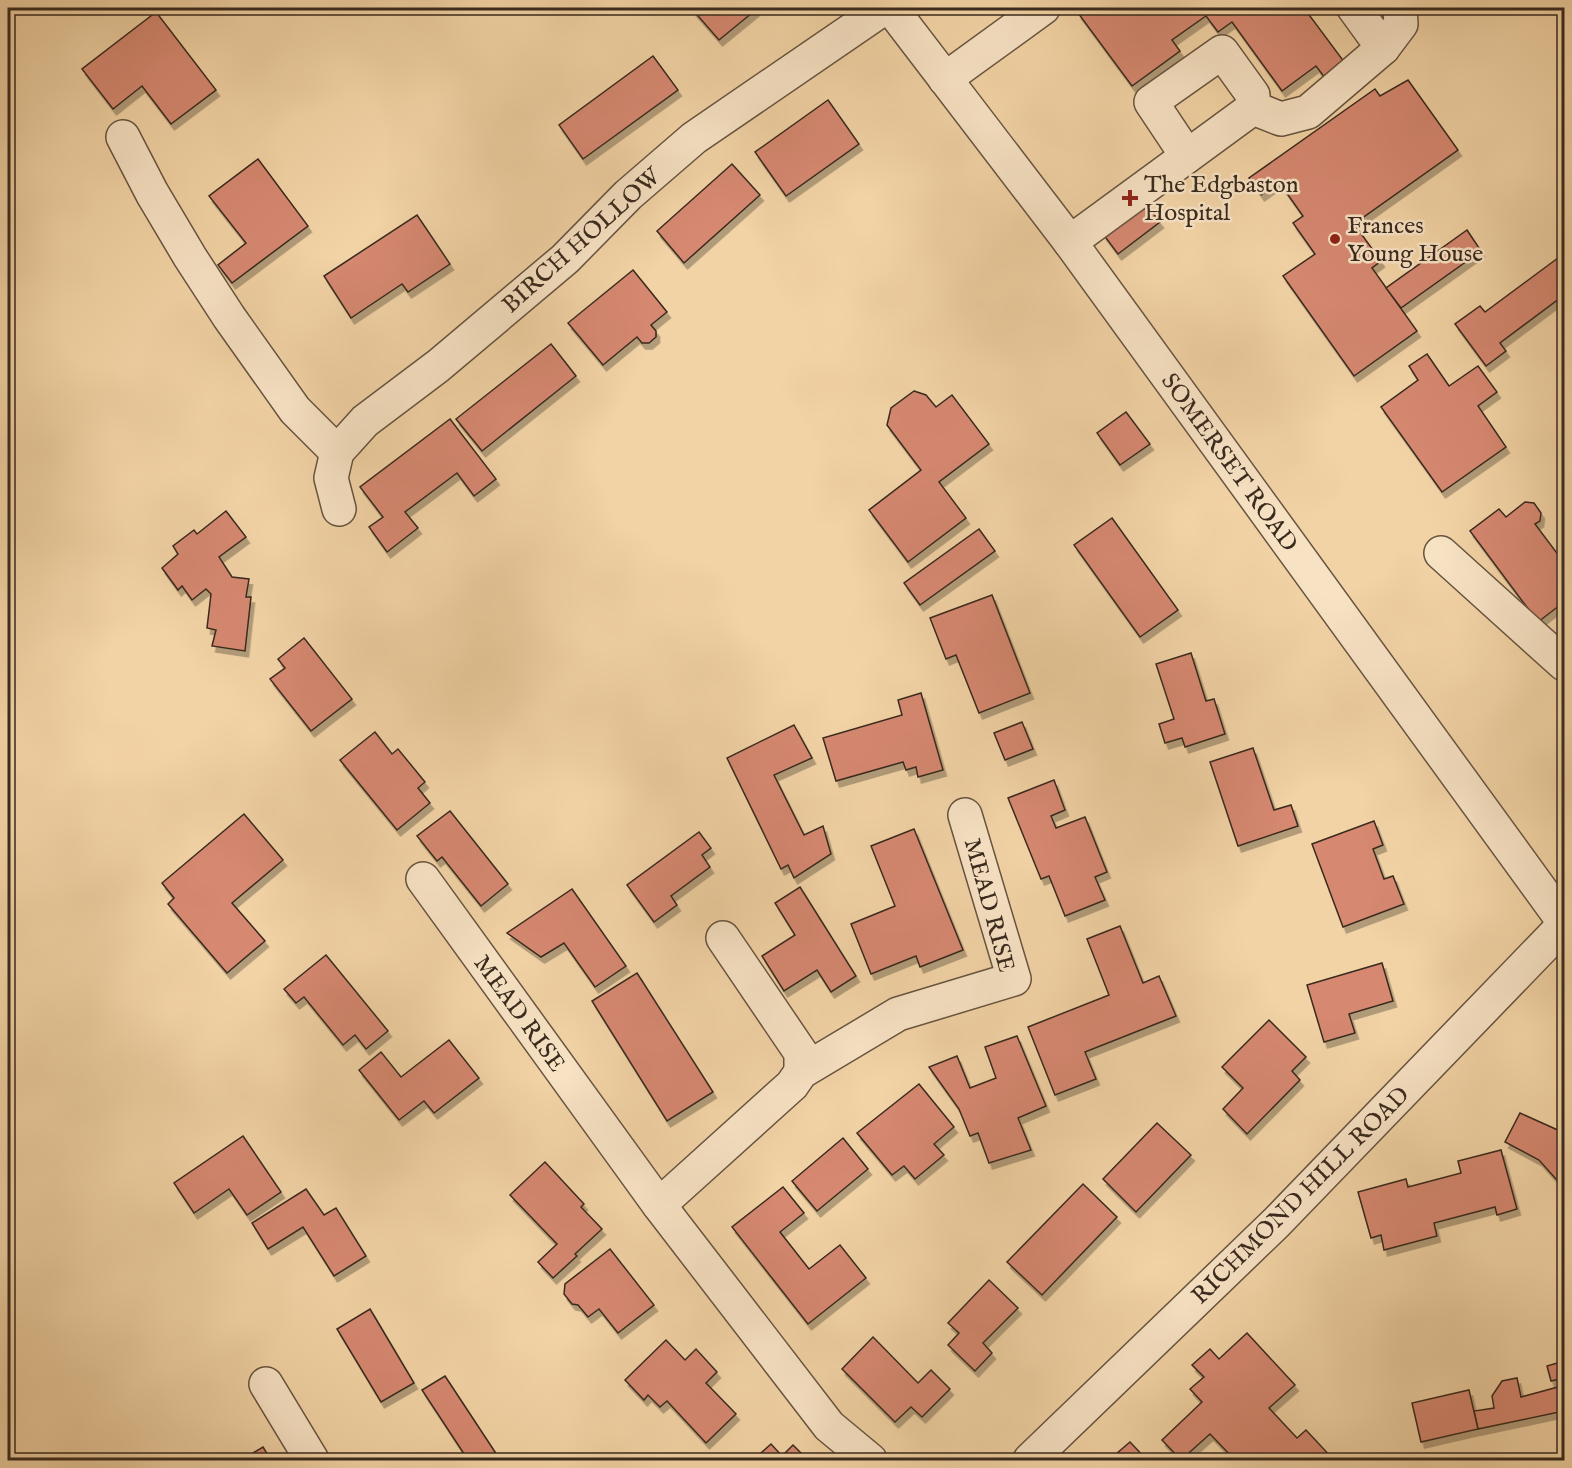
<svg xmlns="http://www.w3.org/2000/svg" width="1572" height="1468" viewBox="0 0 1572 1468" font-family="'IM FELL English',serif">
<style>
.building{fill:#d68871;stroke:#392a1e;stroke-width:1.5;filter:url(#shadow)}
.lines{fill:none;stroke-linecap:round;stroke-linejoin:round}
.minor-casing{stroke:#675440;stroke-width:36}
.minor{stroke:#f7e2c4;stroke-width:33}
.poi-dot{fill:#8f2418;stroke:#f7e2c4;stroke-width:2}
.labels{text-anchor:middle;stroke-width:5;stroke-linejoin:round;paint-order:stroke}
.poi-label{font-size:24px;fill:#392a1e;stroke:#f7e2c4;text-anchor:start}
.street-label{font-size:24px;fill:#392a1e;stroke:#f7e2c4}
</style>
<defs>
<filter id="shadow"><feDropShadow dx="3.5" dy="6" stdDeviation="0" flood-color="#0004"/></filter>
</defs>
<rect width="100%" height="100%" fill="#f2d3a5"/>
<filter id="stains"><feTurbulence type="fractalNoise" baseFrequency=".00333" numOctaves="4"/><feColorMatrix values="0 0 0 0 .2 0 0 0 0 .09 0 0 0 0 .02 0 0 0 .5 -.17"/></filter>
<radialGradient id="worn" r=".72"><stop offset=".6" stop-color="#630" stop-opacity="0"/><stop offset="1" stop-color="#630" stop-opacity=".3"/></radialGradient>
<g class="building">
<path d="M694,8H758L719,40L692,9Z"/>
<path d="M1086,8H1304L1345,63L1325,78L1316,66L1282,91L1232,22L1218,32L1206,16L1172,40L1180,51L1132,86L1078,13Z"/>
<path d="M156,12L216,90L171,124L142,86L113,109L82,69Z"/>
<path d="M653,56L678,90L583,159L559,125Z"/>
<path d="M1408,80L1458,150L1354,224L1381,261L1372,268L1417,331L1354,376L1283,276L1315,254L1293,223L1303,216L1279,182L1261,195L1249,178L1375,89L1380,96Z"/>
<path d="M828,100L859,144L786,196L755,152Z"/>
<path d="M258,159L308,226L232,283L218,265L246,243L209,196Z"/>
<path d="M732,164L760,195L684,263L657,231Z"/>
<path d="M1145,203L1160,222L1118,254L1103,234Z"/>
<path d="M417,215L450,264L408,292L402,284L351,318L324,276Z"/>
<path d="M1467,230L1481,251L1401,308L1386,288Z"/>
<path d="M1562,255L1564,258V295L1500,343L1506,351L1486,366L1455,324L1480,306L1485,312Z"/>
<path d="M633,270L667,312L651,325L656,331V337L649,343H642L637,337L603,365L568,323Z"/>
<path d="M551,344L576,376L482,451L456,419Z"/>
<path d="M1427,354L1449,386L1478,366L1497,392L1478,406L1506,447L1442,492L1381,407L1418,380L1409,366Z"/>
<path d="M914,391L926,395L936,407L952,395L989,444L939,482L966,518L908,562L869,510L921,470L887,425L891,408Z"/>
<path d="M1126,412L1150,444L1120,465L1097,433Z"/>
<path d="M450,419L496,479L474,496L457,473L405,512L418,528L387,552L369,527L383,517L360,487Z"/>
<path d="M1525,502L1534,503L1541,513L1540,521L1535,524L1559,556L1564,552V602L1538,622L1470,531L1499,509L1506,517Z"/>
<path d="M226,511L246,537L219,557L232,577L249,579L246,597H251L245,651L212,646L216,630L207,628L211,594L206,589L192,600L182,586L178,590L162,568L178,554L173,546L194,530L197,534Z"/>
<path d="M1112,518L1178,610L1140,637L1074,545Z"/>
<path d="M979,529L995,551L920,605L904,583Z"/>
<path d="M992,595L1030,693L979,713L956,655L946,659L930,618Z"/>
<path d="M304,638L352,699L311,731L270,679L285,668L278,659Z"/>
<path d="M1191,653L1206,701L1214,699L1225,734L1185,747L1182,738L1165,743L1159,724L1174,719L1156,664Z"/>
<path d="M921,693L943,770L918,777L916,767L906,770L903,762L836,781L823,738L902,715L898,700Z"/>
<path d="M1022,722L1033,749L1005,760L994,733Z"/>
<path d="M794,725L812,758L774,775L804,835L823,826L831,854L794,878L788,865L781,869L727,758Z"/>
<path d="M375,732L392,754L398,749L425,782L418,788L430,803L397,830L340,760Z"/>
<path d="M1253,748L1274,810L1291,805L1298,826L1238,846L1210,762Z"/>
<path d="M1054,780L1065,810L1051,816L1056,828L1085,817L1107,872L1095,877L1105,900L1065,916L1049,876L1041,879L1008,798Z"/>
<path d="M450,811L508,884L481,906L442,857L437,861L417,836Z"/>
<path d="M244,814L283,860L232,903L265,941L227,973L168,904L174,898L162,883Z"/>
<path d="M1374,821L1383,845L1373,849L1384,879L1393,876L1404,904L1343,927L1312,844Z"/>
<path d="M914,829L963,950L920,967L916,956L871,974L851,924L895,906L871,846Z"/>
<path d="M699,832L711,848L702,855L710,867L671,896L677,905L654,922L627,885Z"/>
<path d="M800,887L856,976L831,992L817,970L784,991L762,956L795,935L775,903Z"/>
<path d="M572,889L626,966L595,987L564,943L541,957L507,933Z"/>
<path d="M1120,926L1143,983L1159,976L1176,1016L1085,1052L1096,1079L1055,1095L1028,1027L1109,995L1087,939Z"/>
<path d="M326,955L388,1031L366,1049L355,1035L343,1045L304,997L296,1003L284,989Z"/>
<path d="M1382,963L1393,1001L1349,1014L1355,1033L1324,1042L1307,985Z"/>
<path d="M637,973L713,1092L667,1121L592,1001Z"/>
<path d="M1269,1020L1306,1057L1292,1071L1300,1080L1247,1134L1223,1109L1243,1088L1222,1067Z"/>
<path d="M1017,1036L1046,1106L1018,1118L1031,1150L989,1163L978,1133L970,1136L959,1109L929,1067L957,1056L970,1088L996,1078L985,1047Z"/>
<path d="M449,1040L479,1078L434,1113L424,1101L399,1120L359,1070L381,1052L401,1077Z"/>
<path d="M919,1084L954,1127L934,1144L944,1155L915,1179L904,1166L892,1175L857,1133Z"/>
<path d="M1520,1113L1560,1131L1564,1127V1188L1539,1160L1505,1142Z"/>
<path d="M1157,1123L1191,1155L1136,1212L1103,1179Z"/>
<path d="M243,1136L281,1192L247,1215L229,1189L194,1213L174,1183Z"/>
<path d="M843,1138L868,1169L817,1211L792,1181Z"/>
<path d="M1501,1150L1517,1209L1497,1215L1495,1207L1434,1223L1437,1236L1384,1250L1381,1235L1371,1238L1358,1192L1406,1179L1408,1187L1461,1173L1458,1161Z"/>
<path d="M545,1162L584,1204L581,1207L602,1229L575,1254L577,1256L553,1278L538,1262L557,1244L510,1195Z"/>
<path d="M1083,1184L1117,1217L1042,1295L1007,1262Z"/>
<path d="M783,1187L804,1213L780,1232L809,1269L840,1245L866,1278L808,1324L732,1227Z"/>
<path d="M306,1189L324,1215L336,1208L366,1256L334,1276L303,1227L268,1249L252,1223Z"/>
<path d="M610,1249L654,1305L618,1333L599,1309L588,1317L578,1305L572,1304L564,1294L565,1284Z"/>
<path d="M989,1280L1018,1308L983,1343L992,1353L975,1371L948,1345L959,1333L948,1323Z"/>
<path d="M370,1309L414,1383L381,1402L337,1329Z"/>
<path d="M1247,1333L1295,1385L1269,1408L1297,1438L1306,1430L1333,1459L1331,1460H1235L1210,1434L1181,1460L1162,1440L1202,1402L1190,1389L1204,1377L1192,1365L1210,1349L1219,1359Z"/>
<path d="M873,1337L918,1383L931,1370L950,1389L922,1417L911,1407L895,1422L842,1369Z"/>
<path d="M666,1340L685,1360L696,1349L717,1372L706,1383L736,1414L706,1443L667,1401L660,1407L648,1395L644,1400L625,1380Z"/>
<path d="M1564,1361V1378L1551,1381L1547,1366Z"/>
<path d="M445,1376L499,1458L495,1460H468L422,1390Z"/>
<path d="M1517,1378L1521,1397L1558,1387L1564,1411L1478,1429L1474,1411L1494,1408L1492,1396L1502,1381Z"/>
<path d="M1469,1390L1478,1429L1421,1442L1412,1403Z"/>
<path d="M1130,1442L1147,1460H1109Z"/>
<path d="M771,1444L782,1456L793,1445L808,1460H753Z"/>
<path d="M263,1447L271,1460H241Z"/>
</g>
<g class="lines">
<defs>
<g id="minor">
<path d="M891,8L1070,242L1564,922"/>
<path d="M1354,8L1383,48"/>
<path d="M945,79L1043,8"/>
<path d="M123,137L152,193L190,257L229,317L295,410L337,452"/>
<path d="M1187,156L1151,102L1222,52L1253,95V108"/>
<path d="M1070,242L1253,108L1281,119L1308,112L1383,48L1401,24L1400,8"/>
<path d="M339,509L331,478L337,452L365,421L438,366L565,259L628,195L694,138L884,8"/>
<path d="M1441,553L1564,664"/>
<path d="M423,879L659,1205L829,1426L870,1460"/>
<path d="M723,938L801,1053V1072"/>
<path d="M659,1205L792,1085L801,1072L898,1014L1014,979L965,815"/>
<path d="M266,1384L312,1460"/>
<path d="M1030,1460L1276,1223L1564,925"/>
</g>
</defs>
<use href="#minor" class="minor-casing"/>
<use href="#minor" class="minor"/>
</g>
<g class="poi-dot">
<path d="M1127 189h6v6h6v6h-6v6h-6v-6h-6v-6h6z"/>
<circle cx="1335" cy="239" r="6"/>
</g>
<g class="labels">
<g class="poi-label">
<text x="1144" y="192">The Edgbaston<tspan x="1144" dy="28">Hospital</tspan></text>
<text x="1347" y="233">Frances<tspan x="1347" dy="28">Young House</tspan></text>
</g>
<g class="street-label">
<text transform="translate(581 240) rotate(-42)" y="8">BIRCH HOLLOW</text>
<text transform="translate(1230 462) rotate(54)" y="8">SOMERSET ROAD</text>
<text transform="translate(990 905) rotate(75)" y="8">MEAD RISE</text>
<text transform="translate(520 1013) rotate(54)" y="8">MEAD RISE</text>
<text transform="translate(1300 1195) rotate(-45)" y="8">RICHMOND HILL ROAD</text>
</g>
</g>
<rect width="1572" height="1468" fill="none" stroke="#f2d3a5" stroke-width="30"/>
<rect x="9" y="9" width="1554" height="1450" fill="none" stroke="#392a1e" stroke-width="3"/>
<rect x="15" y="15" width="1542" height="1438" fill="none" stroke="#392a1e" stroke-width="1.5"/>
<rect width="100%" height="100%" filter="url(#stains)"/>
<rect width="100%" height="100%" fill="url(#worn)"/>
</svg>
